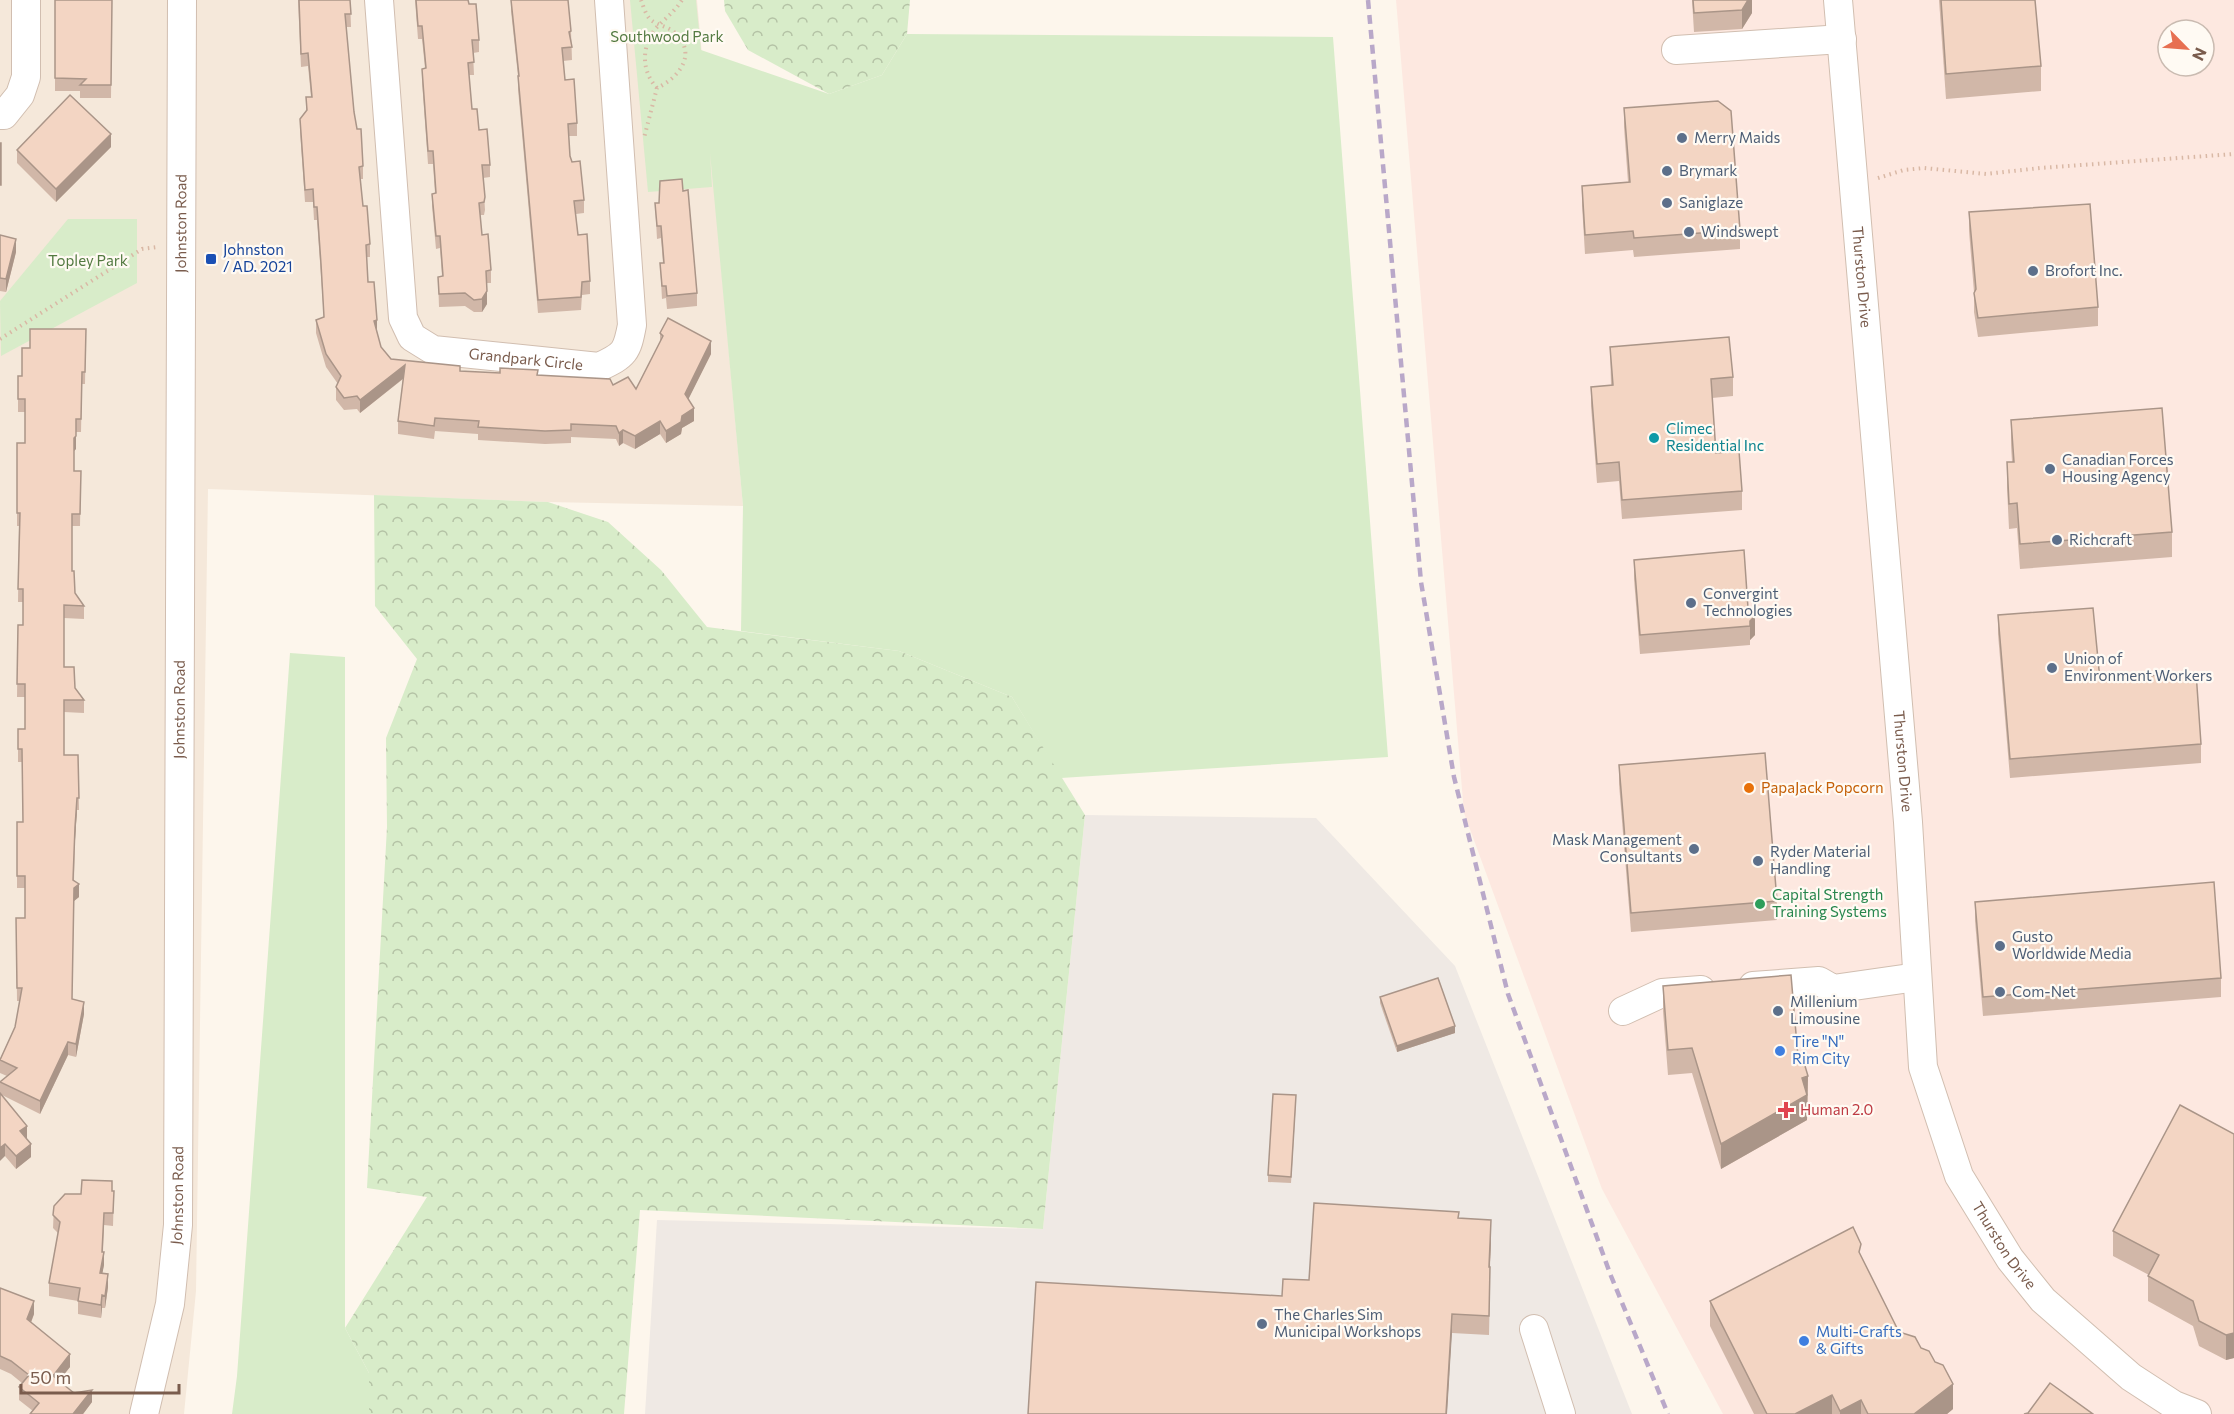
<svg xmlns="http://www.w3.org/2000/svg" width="2234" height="1414" viewBox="0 0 2234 1414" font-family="Commissioner,sans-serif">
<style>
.residential{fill:#f5e8da}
.commercial{fill:#fde8e0;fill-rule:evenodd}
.industrial{fill:#efe9e4}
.green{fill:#d8ecc9}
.forest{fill:url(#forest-crowns)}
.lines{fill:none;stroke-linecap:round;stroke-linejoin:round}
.minor-casing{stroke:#d1beb0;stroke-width:30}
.path{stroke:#d9b8a5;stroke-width:4;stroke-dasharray:1.5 4.5;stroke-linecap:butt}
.minor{stroke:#fff;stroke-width:28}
.rail{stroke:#b9a8c9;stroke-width:4.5;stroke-dasharray:9 6;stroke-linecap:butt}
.wall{fill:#d1b7a8}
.shaded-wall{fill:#aa9588}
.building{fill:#f3d5c3;stroke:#aa9588;stroke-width:1.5}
.service-dot{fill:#5c6f8a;stroke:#fffaf3;stroke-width:2}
.transit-dot{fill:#1a4fb4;stroke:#fffaf3;stroke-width:2}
.culture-dot{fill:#0f9aa8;stroke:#fffaf3;stroke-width:2}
.food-dot{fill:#e8710a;stroke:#fffaf3;stroke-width:2}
.leisure-dot{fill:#2e9e5b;stroke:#fffaf3;stroke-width:2}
.shop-dot{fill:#3f7fe0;stroke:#fffaf3;stroke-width:2}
.health-dot{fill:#e0444e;stroke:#fffaf3;stroke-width:2}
.labels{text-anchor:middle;stroke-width:4.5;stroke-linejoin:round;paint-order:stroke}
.park-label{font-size:15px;fill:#537a41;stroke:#fffaf3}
.service-label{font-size:15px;fill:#4e5e75;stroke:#fffaf3;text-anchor:start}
.street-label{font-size:15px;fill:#7a5c4d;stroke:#fffaf3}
.transit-label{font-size:15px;fill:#164399;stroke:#fffaf3;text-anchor:start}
.culture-label{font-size:15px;fill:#0d838f;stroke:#fffaf3;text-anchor:start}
.food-label{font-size:15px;fill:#c56008;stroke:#fffaf3;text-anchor:start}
.leisure-label{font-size:15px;fill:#27864d;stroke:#fffaf3;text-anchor:start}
.shop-label{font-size:15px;fill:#366cbe;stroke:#fffaf3;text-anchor:start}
.health-label{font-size:15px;fill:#be3a42;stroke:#fffaf3;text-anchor:start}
</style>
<defs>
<pattern id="forest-crowns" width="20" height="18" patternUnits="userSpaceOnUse" patternTransform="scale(1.5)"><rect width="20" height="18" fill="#d8ecc9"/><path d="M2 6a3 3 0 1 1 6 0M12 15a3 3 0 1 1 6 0" fill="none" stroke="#b4c2a5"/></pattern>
</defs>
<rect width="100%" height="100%" fill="#fdf6ec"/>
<path class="residential" d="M0,0H697L743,506L548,502L208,489L196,1291L184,1414H0Z"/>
<path class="commercial" d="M1396,0H2234V1414H1723L1602,1189L1464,813ZM2168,30H2204V66H2168Z"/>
<path class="industrial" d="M1085,815L1316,818L1455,966L1632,1414H645L657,1220L1043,1229Z"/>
<g class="green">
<path d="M630,0H696L701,50L829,94L882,75L907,34L1333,37L1388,757L1061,778L1012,697L899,651L741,631L743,506L710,153L712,187L648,192Z"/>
<path d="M68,219H137V283L1,356L0,301Z"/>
<path d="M290,653L345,657V1328L369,1373V1414H232L237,1376Z"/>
</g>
<g class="forest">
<path d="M724,0H910L907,34L882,75L829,94L748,50L725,11Z"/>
<path d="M374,495L548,502L608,522L661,570L707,627L899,651L1012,697L1085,815L1043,1229L640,1210L624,1414H369V1373L345,1328L427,1197L367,1188L387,827L386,738L417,659L375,606Z"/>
</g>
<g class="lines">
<defs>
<g id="minor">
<path id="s1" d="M379,0L403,318L412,337L433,350L599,367C625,355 627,352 632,325L609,0"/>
<path id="s2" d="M1838,0L1908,822L1923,1067L1959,1176L2010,1259L2043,1300L2131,1377L2174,1405L2197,1414"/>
<path d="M1676,50L1842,39"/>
<path d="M0,115H4L20,95L26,77V0"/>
<path d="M1753,986L1819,981L1833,989L1917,977"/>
<path d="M1623,1011L1662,993L1701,990"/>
<path d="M1534,1329L1561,1414"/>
<path id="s3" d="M144,1414L170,1304L178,1225L182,0"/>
</g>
</defs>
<use href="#minor" class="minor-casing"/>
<g class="path">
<path d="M641,0C643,5 645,13 649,18C655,25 667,26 674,32C698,53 680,77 657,88L644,138"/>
<path d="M657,88C640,70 641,42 660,24C668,16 675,11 682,0"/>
<path d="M1878,178L1904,170L1924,168L1986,174L2040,168L2234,154"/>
<path d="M0,339L142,249L158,247"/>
</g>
<use href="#minor" class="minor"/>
<path class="rail" d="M1368,0L1421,582L1454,777L1508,994L1611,1276L1668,1414"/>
</g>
<g class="wall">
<path d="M55,0H112L111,98H80V91H55Z"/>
<path d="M298,0H350L351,27H346L354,112L363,166V179H360L363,206L370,244V257H366L368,282L377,333L381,347L391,359L460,371L538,375L636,389L660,343V333L711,354L688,399L694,421L682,428L681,434L666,443L660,434L635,449L623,443L619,446L616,439L571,437V443L545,444L478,440V434L435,431L434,439L398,434V421L403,379L360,413L357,409L344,410L336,400V387L338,384L326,367L316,333V320L324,318L317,220H314L313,202H305L300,131V119L306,111V97H311L308,66L301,67Z"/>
<path d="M415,0H468L469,4L479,31V52L473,53L474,75H469L472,109L490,165V177L483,178L485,210L484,215H480L482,235L491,270V283H486L487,304L482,312H474L465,306L439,307L438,277L442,276L440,248L436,249L432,206V194L435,193L433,164H428L422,81V69L425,68L422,39H418Z"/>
<path d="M511,0L571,31L572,60L563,61L565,80L577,123V136H569L570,156L584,200V213L576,214L578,235L590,281V294L582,295L581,310L538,313L518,89V76L511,11Z"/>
<path d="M1692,0H1752V13L1742,29L1694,32Z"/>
<path d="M1939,0H2035L2041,66V91L1946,99Z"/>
<path d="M1624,108L1740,230V249L1634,257L1633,250L1585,254L1582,205V186L1628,182L1624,127Z"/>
<path d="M111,147L56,202L17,163V150Z"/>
<path d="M683,191L697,293V306L667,309L666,298L662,299L660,263H663L661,238L657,239L655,203H659Z"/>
<path d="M1969,212L2098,307V326L1978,337L1974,312V292L1969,231Z"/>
<path d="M0,235L16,252L6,292L0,291Z"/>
<path d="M86,329L85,384H82L81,432H76V449L74,451V471H81L80,526H72V571L75,593L84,606V619L64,618V667L75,688L84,700V713L64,712V755H78L79,810H77L75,840L74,880L79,897L74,901L72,1000L84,1014L76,1057L68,1055L40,1114L2,1095L26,1139L31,1157L16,1169L5,1156L0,1094V1082L7,1076L0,1073V1059L15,1027L20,1001H17L16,918H25V888H17V858L23,822L22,762H18V729H25V697H17L18,625H23V602H18L19,526H17V443H25V412H18V376H22L30,348Z"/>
<path d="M1610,347L1733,377V396L1712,398L1716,453L1742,491V510L1622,519L1619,481L1597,483L1591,406V387L1611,385Z"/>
<path d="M2011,420L2172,532V557L2020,569L2017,528L2009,529L2007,487V462H2012L2011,445Z"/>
<path d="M1634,560L1748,608L1755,635L1750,640V645L1640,654L1634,579Z"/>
<path d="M1998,615L2201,744V763L2010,778L1998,634Z"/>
<path d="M1619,765L1777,901V920L1631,932L1619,784Z"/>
<path d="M1975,902L2221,978V997L1983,1016L1975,921Z"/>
<path d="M1663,986L1798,1057L1808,1076L1807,1120L1721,1169L1692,1073L1668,1075L1663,1011Z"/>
<path d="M1380,997L1455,1033L1397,1052L1380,1003Z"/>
<path d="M1296,1102L1291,1183L1268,1182V1175Z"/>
<path d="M2234,1134V1358L2226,1360L2199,1346L2193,1326L2148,1301V1276L2149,1275L2113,1256V1231Z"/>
<path d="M114,1191L113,1226L104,1225L103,1252L104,1265L102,1273L108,1287L105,1308H102L101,1318L78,1314V1301L49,1296V1283L58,1233L53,1228L54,1206L81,1194Z"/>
<path d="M1459,1218L1491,1239L1490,1267V1286L1489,1335L1452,1333L1282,1296L1309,1280Z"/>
<path d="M1861,1256L1899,1332L1953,1409L1947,1414H1754L1710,1326V1301Z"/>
<path d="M0,1288L34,1314L31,1323L70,1367L59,1381L74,1393L92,1402L83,1414H30L33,1411L19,1400V1387L22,1383L11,1374L0,1369Z"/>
</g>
<g class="shaded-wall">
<path d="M1748,0H1752V13L1742,29V10Z"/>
<path d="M111,134V147L56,202V189Z"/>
<path d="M16,239V252L6,292V279Z"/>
<path d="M487,291V304L482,312V299Z"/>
<path d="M377,320V333L374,321Z"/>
<path d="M711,341V354L685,406V394Z"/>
<path d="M405,365V377L360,413V400Z"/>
<path d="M694,408V421L682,428L681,434L666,443V431L682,416Z"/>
<path d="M660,421V434L635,449V436Z"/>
<path d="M623,430V443L619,446V433Z"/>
<path d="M76,436V449L74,451V438Z"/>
<path d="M1755,616V635L1750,640V621Z"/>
<path d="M77,798V810L75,840V827Z"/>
<path d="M79,884V897L74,901V888Z"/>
<path d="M84,1002V1014L76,1057V1044Z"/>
<path d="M1455,1026V1033L1397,1052V1046Z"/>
<path d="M68,1042V1055L40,1114V1101Z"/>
<path d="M1808,1076L1807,1120L1721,1169V1144L1802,1078Z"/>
<path d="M27,1126V1139L20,1131Z"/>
<path d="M5,1144V1156L0,1161V1148Z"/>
<path d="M31,1144V1157L16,1169V1156Z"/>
<path d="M104,1213L102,1262L104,1252V1265L100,1286Z"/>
<path d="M1491,1220V1239L1489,1286V1267Z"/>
<path d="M108,1274V1287L105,1308V1296Z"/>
<path d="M102,1295V1308L101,1318V1305Z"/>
<path d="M34,1301V1314L27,1332V1319Z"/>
<path d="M1452,1314V1333L1447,1414H1446Z"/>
<path d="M2234,1333V1358L2226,1360V1335Z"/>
<path d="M70,1354V1367L53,1388V1376Z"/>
<path d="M1953,1384V1409L1947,1414H1914Z"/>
<path d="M92,1390V1402L83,1414H73Z"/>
<path d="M1832,1395V1414H1795Z"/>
<path d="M1861,1400V1414H1840V1411Z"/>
</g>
<g class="building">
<path d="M55,0H112L111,85H80L86,79L55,78Z"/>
<path d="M299,0H350L351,14H345L354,112L357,129H361L363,166L359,167L363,206H367L370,244L366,245L368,282H374L377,320L374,321L381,347L391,359L460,366V371L500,373V368L538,370L537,375L610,379L613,385L628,377L636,389L663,336L660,333L668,318L711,341L685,394L694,408L682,416L681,422L666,431L660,421L635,436L623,430L619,433L616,426L571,424V430L545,431L478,427L479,421L435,418L434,426L398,421L405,365L360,400L357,396L344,398L336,387L341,376L326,354L316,320L324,317L321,264L317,207H314L313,189L305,190L300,119L307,110L306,97H312L308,53L301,54Z"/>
<path d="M416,0H468L469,4H476L479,40H472L474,62L468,63L472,109H477L479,130L487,129L490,165H482L485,197L484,202L479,203L482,235L488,234L491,270L486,271L487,291L482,299L474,300L465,293L439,294L438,277L443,276L440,236H436L432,194L436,193L433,151H428L422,69L426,68L422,26H418Z"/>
<path d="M511,0H568L571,31L569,32L572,47L562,48L565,80L574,79L577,123L568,124L570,156L572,162L580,161L584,200L574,201L578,235L587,234L590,281L582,282L581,297L538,300L518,76H519Z"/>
<path d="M1693,0H1748L1742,10L1694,13Z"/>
<path d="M1941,0H2035L2041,66L1946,74Z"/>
<path d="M70,95L111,134L56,189L17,150Z"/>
<path d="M1718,101L1731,111L1740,230L1634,238L1633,231L1585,235L1582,186L1630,182L1624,108Z"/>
<rect x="0" y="143" width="1" height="42"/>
<path d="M682,179L683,191L688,190L697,293L667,296L666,286H662L660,263H664L661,226H657L655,203H659L660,181Z"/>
<path d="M2090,204L2098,307L1978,318L1974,293L1976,289L1969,212Z"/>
<path d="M0,235L16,239L6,279L0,278Z"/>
<path d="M30,329H86L85,372H82L81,419H76V436L74,438V471H81L80,514H72V571H74L75,593L84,606L64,605V667H74L75,688L84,700H64V755H78L79,798H77L75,827L73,880L79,884L74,888L72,999L84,1002L76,1044L68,1042L40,1101L0,1082L17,1068L0,1060L15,1027L22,988H17L16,918H25V876H17V822H23L22,749H18V729H25V684H17L18,625H23V589H18L20,513H17V443H25V399H18V376H22V348H30Z"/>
<path d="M1729,337L1733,377L1711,379L1716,453L1739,451L1742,491L1622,500L1619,462L1597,464L1591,387L1613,385L1610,347Z"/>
<path d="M2162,408L2172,532L2020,544L2017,503L2009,504L2007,462H2014L2011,420Z"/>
<path d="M1744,550L1748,608L1755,616L1750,621V626L1640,635L1634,560Z"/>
<path d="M2093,608L2100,680L2196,672L2201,744L2010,759L1998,615Z"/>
<path d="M1765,753L1777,901L1631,913L1619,765Z"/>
<path d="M2214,882L2221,978L1983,997L1975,902Z"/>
<path d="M1791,975L1798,1057L1802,1056L1808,1076L1802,1078L1807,1095L1721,1144L1692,1048L1668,1050L1663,986Z"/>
<path d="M1438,978L1455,1026L1397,1046L1380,997Z"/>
<path d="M0,1093L27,1126L20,1131L31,1144L16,1156L5,1144L0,1148Z"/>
<path d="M1273,1094L1296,1095L1291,1177L1268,1175Z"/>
<path d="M2180,1105L2234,1134V1333L2226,1335L2199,1321L2193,1301L2148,1276L2159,1255L2113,1231Z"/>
<path d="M82,1180L112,1181V1191H114L113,1213H104L102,1252H104L100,1273L108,1274L105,1296L102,1295L101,1305L78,1301L80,1288L49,1283L60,1222L53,1215L54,1206L65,1194H81Z"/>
<path d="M1314,1203L1459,1212L1458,1218L1491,1220L1489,1267H1490L1489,1316L1452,1314L1446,1414H1028L1036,1282L1282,1296L1283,1279L1309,1280Z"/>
<path d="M1853,1227L1861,1244L1859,1252L1899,1332L1915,1337L1921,1348L1929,1351L1935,1362L1943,1365L1953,1384L1914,1414H1868L1861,1400L1840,1411L1832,1395L1795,1414H1767L1710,1301Z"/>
<path d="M0,1288L34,1301L27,1319L70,1354L53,1376L74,1393L92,1390L73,1414H30L39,1403L19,1387L29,1375L11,1361L0,1356Z"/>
<path d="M2050,1383L2093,1414H2024L2028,1413Z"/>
</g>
<g class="service-dot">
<circle cx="1682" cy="138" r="6"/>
<circle cx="1667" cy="171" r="6"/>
<circle cx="1667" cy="203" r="6"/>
<circle cx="1689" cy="232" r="6"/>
<circle cx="2033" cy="271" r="6"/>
<circle cx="2050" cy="469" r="6"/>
<circle cx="2057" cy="540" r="6"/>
<circle cx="1691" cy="603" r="6"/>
<circle cx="2052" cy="668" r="6"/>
<circle cx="1694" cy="849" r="6"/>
<circle cx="1758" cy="861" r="6"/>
<circle cx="2000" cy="946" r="6"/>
<circle cx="2000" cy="992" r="6"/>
<circle cx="1778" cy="1011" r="6"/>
<circle cx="1262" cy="1324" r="6"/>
</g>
<rect class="transit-dot" x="205" y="253" width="12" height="12" rx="3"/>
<circle class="culture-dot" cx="1654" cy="438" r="6"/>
<circle class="food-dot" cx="1749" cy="788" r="6"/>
<circle class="leisure-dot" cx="1760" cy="904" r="6"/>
<g class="shop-dot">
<circle cx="1780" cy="1051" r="6"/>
<circle cx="1804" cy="1341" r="6"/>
</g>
<path class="health-dot" d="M1783 1101h6v6h6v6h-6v6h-6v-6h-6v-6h6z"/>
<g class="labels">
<g class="park-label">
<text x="667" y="42">Southwood Park</text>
<text x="88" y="266">Topley Park</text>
</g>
<g class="service-label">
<text x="1694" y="143">Merry Maids</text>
<text x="1679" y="176">Brymark</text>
<text x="1679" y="208">Saniglaze</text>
<text x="1701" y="237">Windswept</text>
<text x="2045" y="276">Brofort Inc.</text>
<text x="2062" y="465">Canadian Forces<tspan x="2062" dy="17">Housing Agency</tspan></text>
<text x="2069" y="545">Richcraft</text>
<text x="1703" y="599">Convergint<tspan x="1703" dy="17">Technologies</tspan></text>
<text x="2064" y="664">Union of<tspan x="2064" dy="17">Environment Workers</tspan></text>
<text x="1682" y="845" text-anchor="end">Mask Management<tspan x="1682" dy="17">Consultants</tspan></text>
<text x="1770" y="857">Ryder Material<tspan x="1770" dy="17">Handling</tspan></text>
<text x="2012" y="942">Gusto<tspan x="2012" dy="17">Worldwide Media</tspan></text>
<text x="2012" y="997">Com-Net</text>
<text x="1790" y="1007">Millenium<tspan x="1790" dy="17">Limousine</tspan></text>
<text x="1274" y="1320">The Charles Sim<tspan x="1274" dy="17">Municipal Workshops</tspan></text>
</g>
<g class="street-label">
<text dy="5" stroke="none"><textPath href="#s3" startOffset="1194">Johnston Road</textPath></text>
<text dy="5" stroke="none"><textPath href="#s2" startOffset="278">Thurston Drive</textPath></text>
<text dy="5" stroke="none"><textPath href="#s1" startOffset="458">Grandpark Circle</textPath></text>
<text dy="5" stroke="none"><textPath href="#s3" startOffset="708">Johnston Road</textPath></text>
<text dy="5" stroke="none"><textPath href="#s2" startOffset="764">Thurston Drive</textPath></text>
<text dy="5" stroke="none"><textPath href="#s3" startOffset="222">Johnston Road</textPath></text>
<text dy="5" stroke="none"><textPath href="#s2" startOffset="1268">Thurston Drive</textPath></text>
</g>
<g class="transit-label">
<text x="223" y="255">Johnston<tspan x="223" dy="17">/ AD. 2021</tspan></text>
</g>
<g class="culture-label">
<text x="1666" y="434">Climec<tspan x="1666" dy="17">Residential Inc</tspan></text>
</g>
<g class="food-label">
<text x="1761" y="793">PapaJack Popcorn</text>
</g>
<g class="leisure-label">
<text x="1772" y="900">Capital Strength<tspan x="1772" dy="17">Training Systems</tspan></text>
</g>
<g class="shop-label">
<text x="1792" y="1047">Tire "N"<tspan x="1792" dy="17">Rim City</tspan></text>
<text x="1816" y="1337">Multi-Crafts<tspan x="1816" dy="17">&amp; Gifts</tspan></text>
</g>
<g class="health-label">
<text x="1800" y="1115">Human 2.0</text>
</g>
</g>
<g transform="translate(2186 48) rotate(115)"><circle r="28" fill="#fffaf3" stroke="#cabbb1" stroke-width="1.5"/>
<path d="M0-4.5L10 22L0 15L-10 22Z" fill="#e76f51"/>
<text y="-9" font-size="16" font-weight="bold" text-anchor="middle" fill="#7a5c4d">N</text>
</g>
<path d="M21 1384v9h158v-9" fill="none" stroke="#7a5c4d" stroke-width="3"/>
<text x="30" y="1384" font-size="18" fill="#7a5c4d" stroke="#fffaf3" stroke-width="4.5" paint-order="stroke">50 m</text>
</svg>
